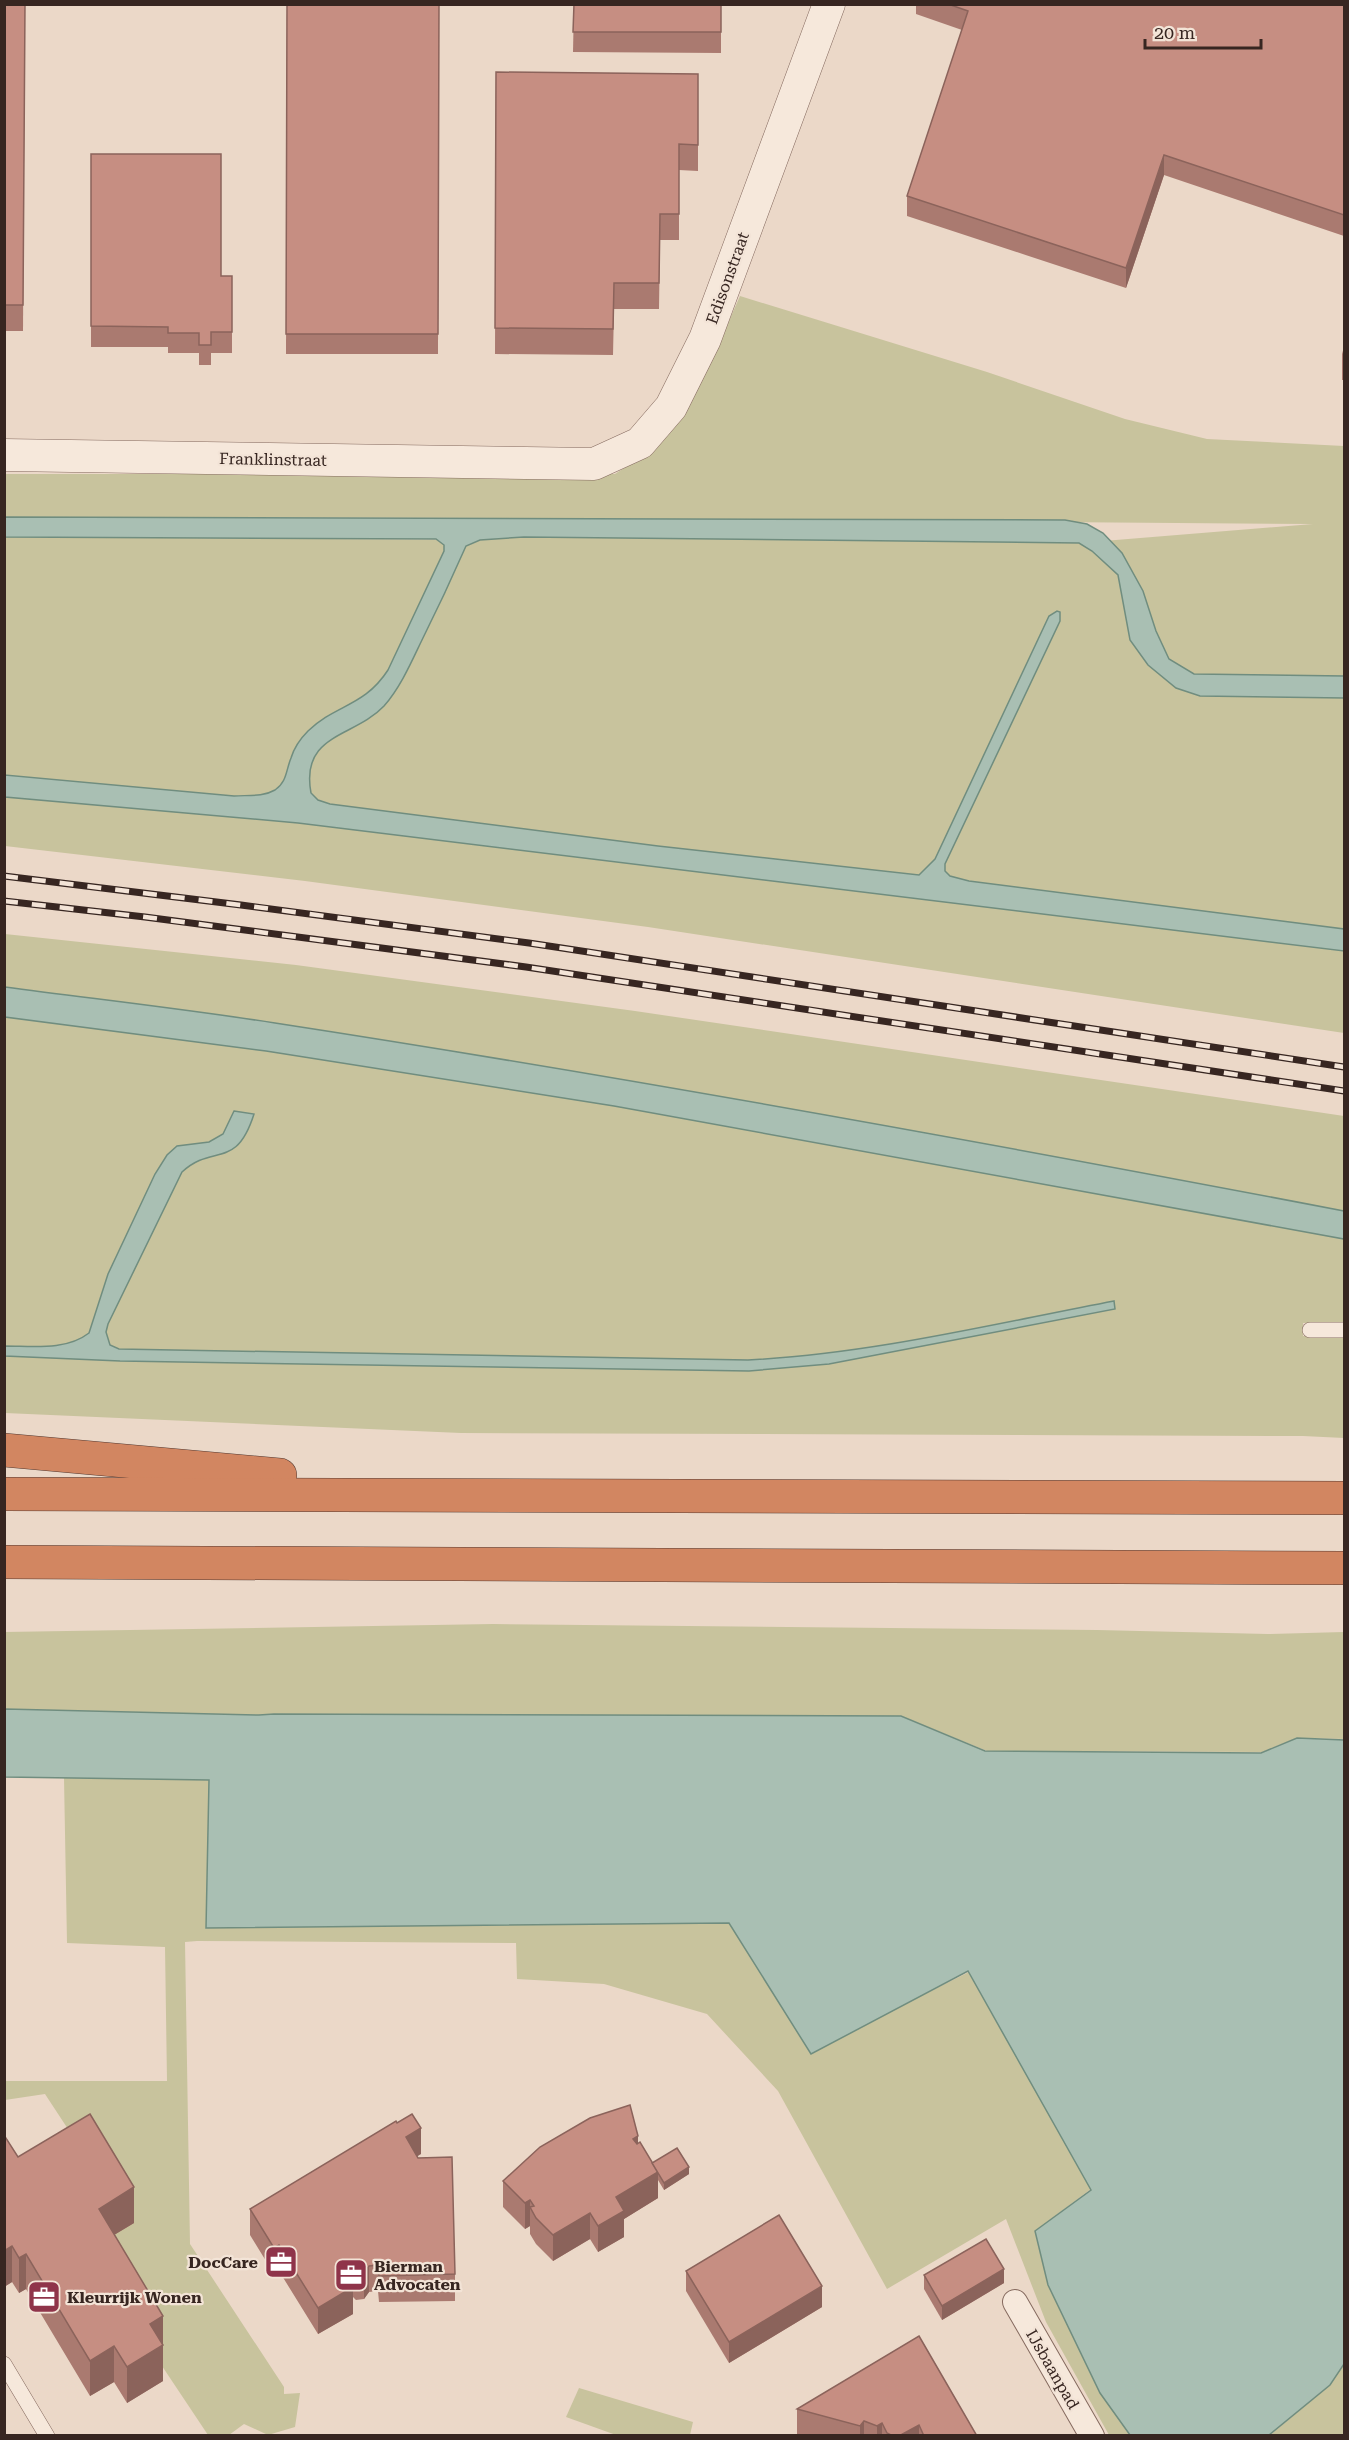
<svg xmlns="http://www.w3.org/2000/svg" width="1349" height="2440" viewBox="0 0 1349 2440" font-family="'Roboto Serif',serif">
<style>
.green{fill:#c8c39d}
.water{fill:#a9bfb3;stroke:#708d7f;stroke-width:1.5}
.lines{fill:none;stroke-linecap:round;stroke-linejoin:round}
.service-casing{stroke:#856a5f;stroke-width:16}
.pedestrian-casing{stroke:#856a5f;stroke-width:26}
.minor-casing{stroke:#856a5f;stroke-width:33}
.motorway-casing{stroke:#543a32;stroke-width:34}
.service{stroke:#f6e8db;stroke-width:15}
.pedestrian{stroke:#f6e8db;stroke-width:24}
.minor{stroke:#f6e8db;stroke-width:32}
.motorway{stroke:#d28661;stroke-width:33}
.rail-casing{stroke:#372621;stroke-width:7}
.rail{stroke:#f3e4d7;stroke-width:4.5;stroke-dasharray:14;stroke-linecap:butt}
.wall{fill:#aa7a70}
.shaded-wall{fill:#8b635b}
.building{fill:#c68e82;stroke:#8b635b;stroke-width:1.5}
.labels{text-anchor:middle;stroke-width:4.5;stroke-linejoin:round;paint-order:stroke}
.street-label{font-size:16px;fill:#372621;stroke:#f3e4d7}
.poi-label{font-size:16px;font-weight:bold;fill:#372621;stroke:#f3e4d7;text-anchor:start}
</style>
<rect width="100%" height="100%" fill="#ebd8c8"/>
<g class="green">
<path d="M740,296L987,372L1125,419L1207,439L1344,446V1033L648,927L305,881L5,846V537L480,540L524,537L1079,543L1313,524L533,518L5,517V474H615C637,460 663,443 678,420C705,383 721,338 740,296Z"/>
<path d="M5,934L296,965L635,1011L1344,1116V1323H1303V1336L1344,1337V1438L1303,1436L461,1433L5,1413Z"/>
<path d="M493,1624L1097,1630L1268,1634L1344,1632V1739L1297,1738L1262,1752L987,1751L901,1716L274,1714L259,1715L5,1709L4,1632Z"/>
<path d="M64,1778L209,1780L207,1928L729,1923L810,2051L969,1972L1091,2189L1035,2231L1048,2285L1100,2393L1130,2435H1109L1046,2322L1006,2219L887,2289L778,2091L707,2014L604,1984L517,1979L516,1943L197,1941L185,1942L190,2244L284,2387V2394L300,2393L295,2427L268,2435L244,2424L229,2435H208L152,2351L99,2242L127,2219L45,2094L5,2100L4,2081H167L165,1947L67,1943Z"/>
<path d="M1344,2364V2435L1269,2436L1330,2385Z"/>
<path d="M579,2388L693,2422L690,2435H616L566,2417Z"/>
</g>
<g class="water">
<path d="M5,517L1065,520L1087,524L1103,533L1122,553L1143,591L1156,631L1169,659L1194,674L1344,676V698L1200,696L1176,688L1148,665L1130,640L1118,575L1092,551L1079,543L524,537L480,540L466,546C452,578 437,610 421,642C411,663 400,688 384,706C354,738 300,733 311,793L318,800L330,804L658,846L919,875L935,859L1049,616L1057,611L1060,612V621L945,864V871L950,876L969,881L1344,929V951L298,823L5,797V775L234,796C248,795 263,797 275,790C287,782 286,770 291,758C294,748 301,738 308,731C336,704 364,707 388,670L444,551V545L436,539L5,537Z"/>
<path d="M5,987C95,999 185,1009 275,1023C633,1078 989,1143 1344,1211V1239L614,1106L266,1051L5,1017Z"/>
<path d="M234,1111L254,1114C236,1171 213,1143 182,1172L108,1324L106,1332L110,1345L119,1349L748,1360C871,1354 993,1324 1114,1301L1115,1309L829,1364L749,1371L120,1361L5,1356V1346C32,1346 66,1351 89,1333L108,1274L155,1174L167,1155L177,1146L209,1142L223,1134Z"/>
<path d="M5,1709L259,1715L274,1714L901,1716L985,1751L1261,1753L1297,1738L1344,1740V2364L1330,2385L1269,2435H1130L1100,2393L1048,2285L1035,2231L1091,2190L968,1971L811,2054L729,1923L206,1928L209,1780L5,1777Z"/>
</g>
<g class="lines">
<defs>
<g id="service">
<path d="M1310,1330H1344"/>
<path d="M4,2364L47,2436"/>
</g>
<path id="pedestrian" d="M1015,2302L1092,2436"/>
<path id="minor" d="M4,455L594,464L640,443L671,407L705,339L829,4"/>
<g id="motorway">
<path d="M4,1450L280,1475"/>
<path d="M4,1494L1344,1498"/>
<path d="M4,1562L1344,1568"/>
</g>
</defs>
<use href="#service" class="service-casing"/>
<use href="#pedestrian" class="pedestrian-casing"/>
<use href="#minor" class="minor-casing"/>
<use href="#motorway" class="motorway-casing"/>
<use href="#service" class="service"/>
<use href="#pedestrian" class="pedestrian"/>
<use href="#minor" class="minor"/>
<use href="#motorway" class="motorway"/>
<defs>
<g id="rail">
<path d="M4,876L241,905L529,943L1344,1067"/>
<path d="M4,901L145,917L526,967L1344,1091"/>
</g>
</defs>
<use href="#rail" class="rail-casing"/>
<use href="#rail" class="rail"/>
</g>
<g class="wall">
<path d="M4,4H25L23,331H4Z"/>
<path d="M287,4H439L438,354H286Z"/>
<path d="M574,4H721V53L573,52Z"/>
<path d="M916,4H1344V236L1164,175L1126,288L907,216V196L962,30L916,14Z"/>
<path d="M496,72L698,74V171L679,170V240H660L659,309H614L613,355L495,354Z"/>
<path d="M91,154L221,276H232V353H211V365H199V353H168V347H91Z"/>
<path d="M1344,347V380H1342V354Z"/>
<path d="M4,2135L18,2157L134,2223L114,2235L163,2316V2381L127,2403L114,2382L90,2396L26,2289L19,2293L12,2282L4,2287Z"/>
<path d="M638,2143L652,2163L689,2174L664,2190L658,2180V2198L624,2219V2237L598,2252L590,2239L553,2261L536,2244L530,2234V2226L525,2229L503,2207V2181Z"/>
<path d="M421,2154L417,2156L455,2274V2301L379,2302L378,2291L369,2292L364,2299L356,2300L353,2297V2314L318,2334L279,2271L274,2274L250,2235V2209Z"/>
<path d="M686,2271L822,2307L729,2363L686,2291Z"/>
<path d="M924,2275L1004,2283L942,2320L924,2289Z"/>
<path d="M919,2336L977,2436H797V2409Z"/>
</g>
<g class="shaded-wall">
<path d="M1164,155V175L1126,288V268Z"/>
<path d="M421,2128V2154L406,2163V2137Z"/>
<path d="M638,2136V2162L633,2139Z"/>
<path d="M689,2167V2174L664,2190V2183Z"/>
<path d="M658,2172V2198L624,2219V2237L598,2252V2226L616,2197Z"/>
<path d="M134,2187V2223L99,2244V2209Z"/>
<path d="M530,2200V2226L525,2229V2203Z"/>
<path d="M590,2213V2239L553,2261V2235Z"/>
<path d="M279,2245V2271L274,2274V2248Z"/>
<path d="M12,2246V2282L4,2287V2251Z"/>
<path d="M26,2254V2289L19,2293V2258Z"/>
<path d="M369,2266V2292L364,2299V2273Z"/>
<path d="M1004,2269V2283L942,2320V2306Z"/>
<path d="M352,2270V2288L353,2287V2314L318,2334V2308L345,2274Z"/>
<path d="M822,2286V2307L729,2363V2342Z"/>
<path d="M163,2316V2381L127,2403V2367L150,2324Z"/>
<path d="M114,2346V2382L90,2396V2361Z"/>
<path d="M864,2421V2436H860V2426Z"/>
<path d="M882,2423V2436H877V2426Z"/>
<path d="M919,2425V2436H899Z"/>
</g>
<g class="building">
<path d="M4,4H25L23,305H4Z"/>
<path d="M287,4H439L438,334H286Z"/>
<path d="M574,4H721V32H573Z"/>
<path d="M948,4H1344V215L1164,155L1126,268L907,196L968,11Z"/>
<path d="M496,72L698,74V145L679,144V214H660L659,283H614L613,329L495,328Z"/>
<path d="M91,154H221V276H232V332H211V345H199V333H168V327L91,326Z"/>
<path d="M630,2105L638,2136L633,2139L637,2144L640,2142L658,2172L616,2197L624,2211L598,2226L590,2213L553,2235L536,2218L530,2207L534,2206L530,2200L525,2203L503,2181L540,2147L590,2118Z"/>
<path d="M90,2114L134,2187L99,2209L163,2316L150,2324L163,2345L127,2367L114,2346L90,2361L26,2254L19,2258L12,2246L4,2251V2135L18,2157Z"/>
<path d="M412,2114L421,2128L406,2137L418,2158L452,2157L455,2274L379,2276L378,2265L369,2266L364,2273L356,2274L352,2270L345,2274L353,2287L318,2308L279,2245L274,2248L250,2209L396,2121L397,2123Z"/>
<path d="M677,2148L689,2167L664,2183L652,2163Z"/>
<path d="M779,2215L822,2286L729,2342L686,2271Z"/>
<path d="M986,2239L1004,2269L942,2306L924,2275Z"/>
<path d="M919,2336L977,2436H924L919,2425L899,2436H893L887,2433L882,2423L877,2426L864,2421L860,2426L797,2409Z"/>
</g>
<defs>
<symbol id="office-square" viewBox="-11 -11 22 22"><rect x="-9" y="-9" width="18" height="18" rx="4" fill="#8f344a" stroke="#f3e4d7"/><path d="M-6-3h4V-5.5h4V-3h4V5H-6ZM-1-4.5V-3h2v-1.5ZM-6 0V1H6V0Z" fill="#fff"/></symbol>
</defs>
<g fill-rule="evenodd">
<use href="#office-square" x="262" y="2243" width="38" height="38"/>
<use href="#office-square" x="332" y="2256" width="38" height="38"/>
<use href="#office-square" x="25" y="2278" width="38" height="38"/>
</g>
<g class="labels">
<g class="street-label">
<text transform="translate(727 278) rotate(-70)" y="6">Edisonstraat</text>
<text transform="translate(273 459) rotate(1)" y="6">Franklinstraat</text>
<text transform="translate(1053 2369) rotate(60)" y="6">IJsbaanpad</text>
</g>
<g class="poi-label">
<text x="258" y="2268" text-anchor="end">DocCare</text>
<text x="374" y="2272">Bierman<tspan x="374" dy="18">Advocaten</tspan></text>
<text x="67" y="2303">Kleurrijk Wonen</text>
</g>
</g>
<rect width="1349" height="2440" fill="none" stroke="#372621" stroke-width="12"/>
<path d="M1145 39v9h116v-9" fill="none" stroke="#372621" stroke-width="3"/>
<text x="1154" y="39" font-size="18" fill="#372621" stroke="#f3e4d7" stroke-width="4.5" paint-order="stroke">20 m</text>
</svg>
